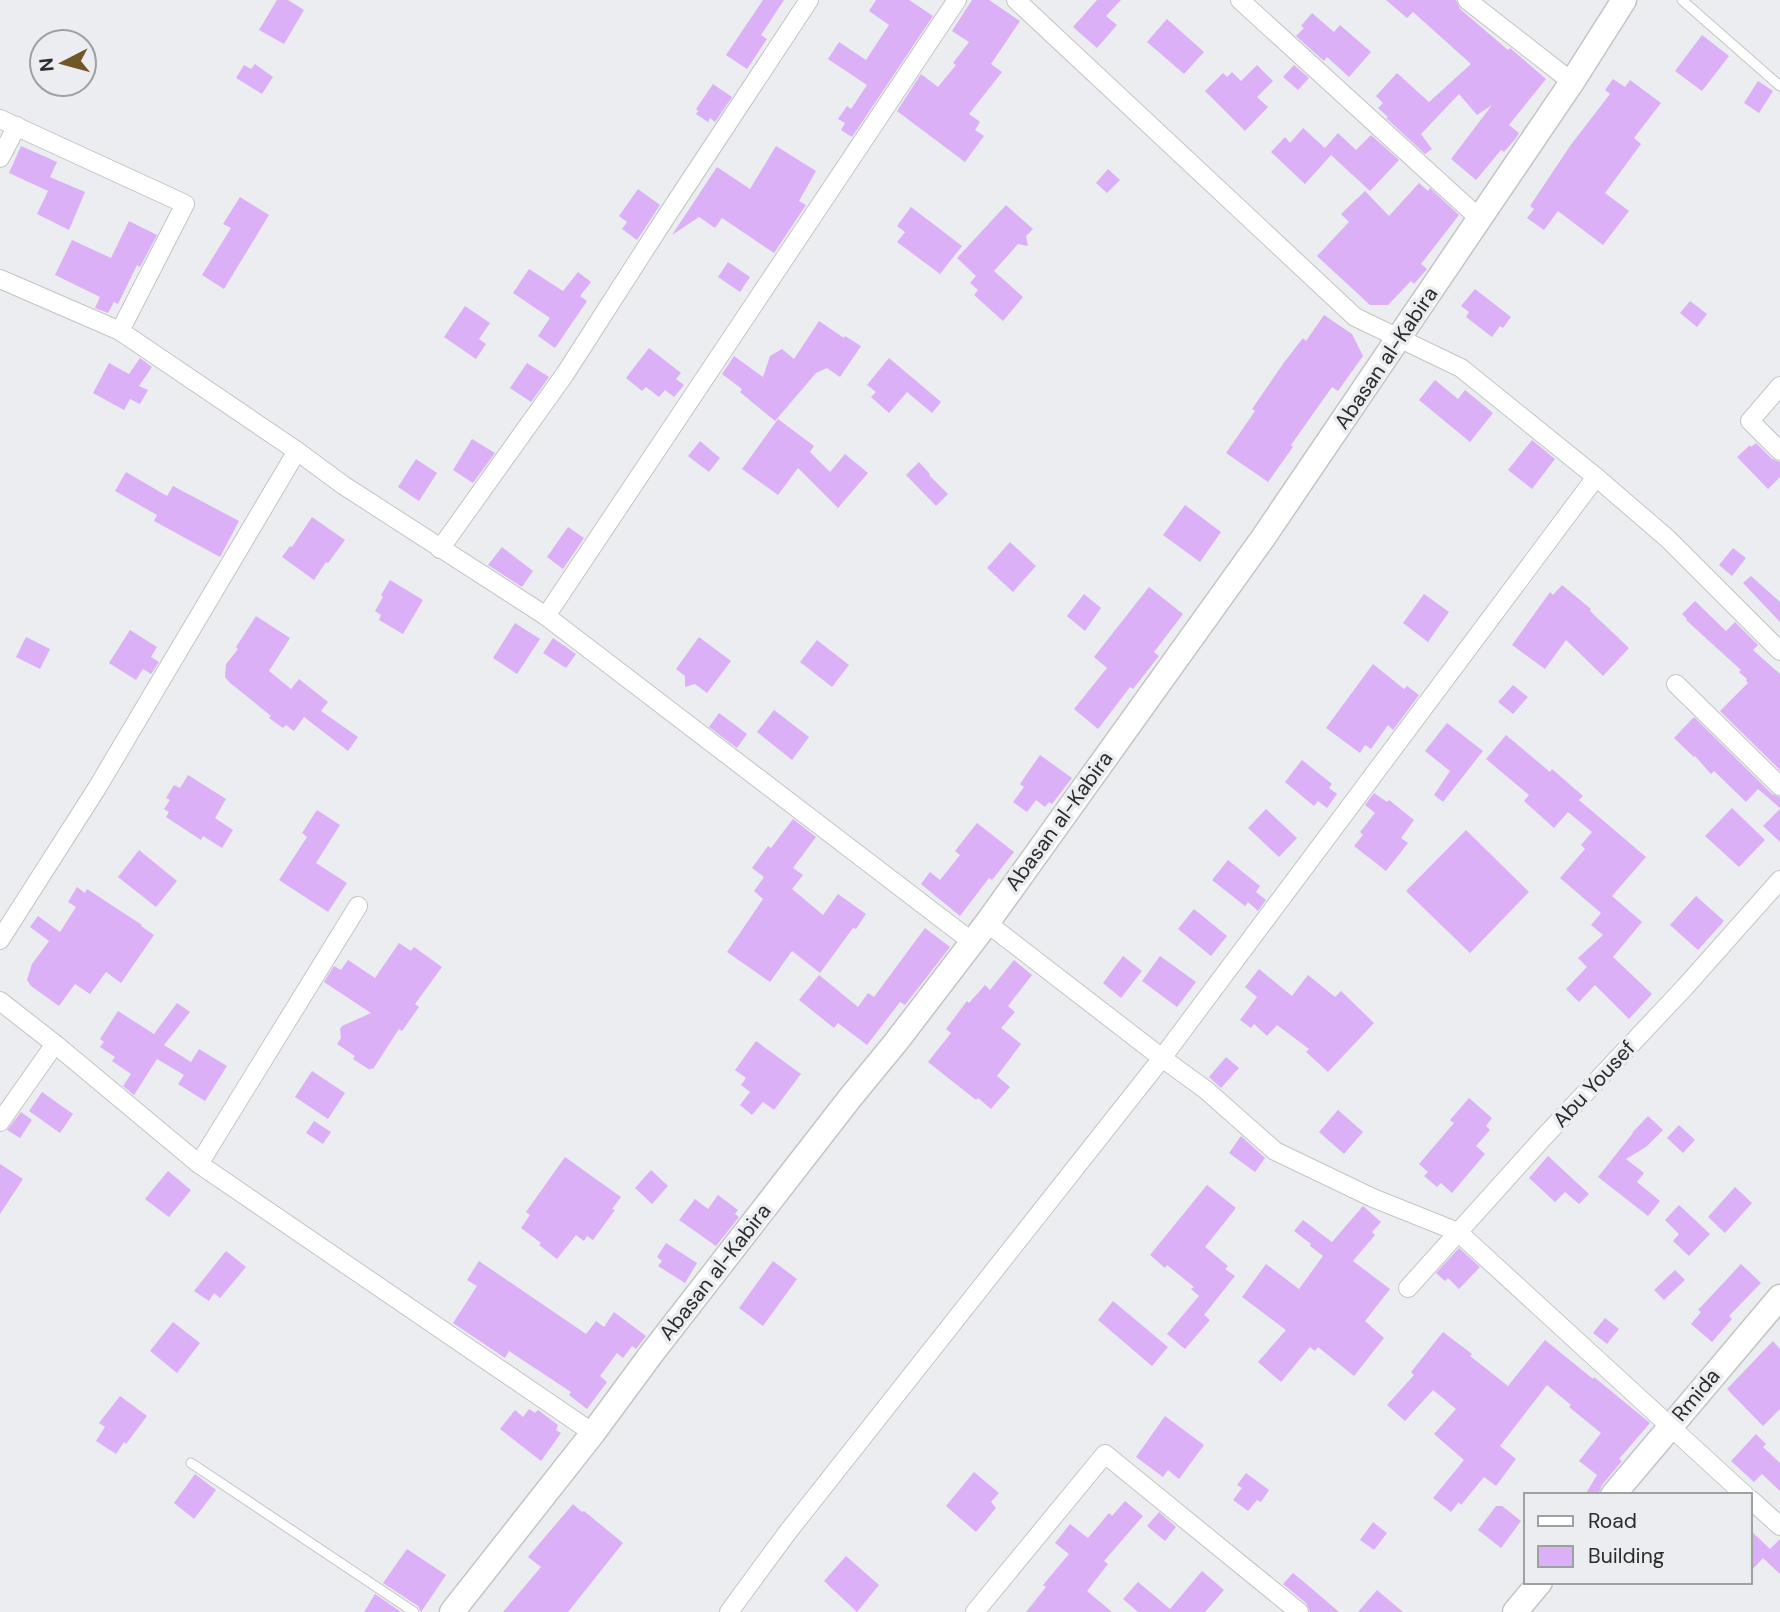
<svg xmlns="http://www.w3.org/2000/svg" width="1780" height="1612" viewBox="0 0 1780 1612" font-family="'DM Sans',sans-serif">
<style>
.building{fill:#dcb0f7}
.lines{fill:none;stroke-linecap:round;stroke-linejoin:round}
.lane-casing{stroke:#c3c4c6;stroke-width:11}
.street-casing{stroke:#c3c4c6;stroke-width:20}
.secondary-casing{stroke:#c3c4c6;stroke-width:27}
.lane{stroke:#fff;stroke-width:9}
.street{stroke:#fff;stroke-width:18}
.secondary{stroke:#fff;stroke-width:24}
.labels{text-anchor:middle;stroke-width:7;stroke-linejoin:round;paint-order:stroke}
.street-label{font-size:21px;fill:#2b2c2d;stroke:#ecedf0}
</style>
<rect width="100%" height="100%" fill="#ecedf0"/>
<g class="building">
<path d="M277,0H288L304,10L284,44L259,30Z"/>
<path d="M763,0H784L761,35L767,39L747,69L726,55Z"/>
<path d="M876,0H909L933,16L852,137L841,130L845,123L838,119L847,106L851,109L867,85L828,59L839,42L866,60L889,25L869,11Z"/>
<path d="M972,0H989L1020,21L991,64L1002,72L969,114L980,122L975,130L984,136L965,162L897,111L921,74L938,87L956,65L953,63L969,42L952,31Z"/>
<path d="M1097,0H1121L1106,16L1117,25L1097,48L1073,27Z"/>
<path d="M1386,0H1456L1460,9L1508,50L1510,48L1546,79L1509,125L1519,133L1516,138L1504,152L1501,150L1476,180L1451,159L1492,105L1477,115L1459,94L1421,134L1432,149L1425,154L1386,118L1388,117L1378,108L1383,103L1376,96L1397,73L1429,102L1471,64L1413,12L1407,18Z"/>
<path d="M1312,13L1334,32L1340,25L1371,52L1349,77L1327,57L1324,61L1296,36L1304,28L1301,26Z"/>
<path d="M1167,19L1204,52L1184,74L1147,42Z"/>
<path d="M1702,35L1729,56L1702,91L1675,71Z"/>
<path d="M255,64L273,77L262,94L236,78L244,65L251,69Z"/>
<path d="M1257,65L1273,81L1257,97L1268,107L1245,131L1205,91L1223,73L1227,77L1232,72L1241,81Z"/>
<path d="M1294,65L1309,78L1298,90L1283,77Z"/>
<path d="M1613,79L1625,87L1630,80L1661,103L1634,138L1641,144L1605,193L1629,211L1603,245L1558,211L1544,230L1527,218L1534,209L1530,206L1570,146L1610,94L1605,90Z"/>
<path d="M1758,81L1773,91L1759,113L1744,103Z"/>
<path d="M713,84L732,97L715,122L710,118L708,122L696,114L698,111L696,109Z"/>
<path d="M1303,128L1325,148L1338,133L1356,150L1371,135L1399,160L1370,191L1331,155L1305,184L1271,152L1285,137L1290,143Z"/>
<path d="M21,146L57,162L50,177L85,192L69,230L37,214L48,191L9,173Z"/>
<path d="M776,146L816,171L799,201L806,205L774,253L722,218L715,228L699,217L672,235L717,167L750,189Z"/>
<path d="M1108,169L1120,180L1107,193L1096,183Z"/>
<path d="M1419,183L1428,191L1430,188L1459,215L1421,264L1427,269L1414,284L1411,281L1388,305H1370L1317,256L1349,222L1341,214L1365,191L1389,216Z"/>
<path d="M638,189L660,205L637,240L622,229L627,222L619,216Z"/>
<path d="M240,197L269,215L224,289L202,275L231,228L223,224Z"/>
<path d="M1006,205L1033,229L1026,236L1028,246L1018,244L994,271L1023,297L1003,321L974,295L978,290L970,283L976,276L957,258Z"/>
<path d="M911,207L962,246L940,274L897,242L905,232L897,226Z"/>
<path d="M129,221L157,235L140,267L137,265L118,304L114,302L108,313L95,308L100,297L55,275L72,240L111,258Z"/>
<path d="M728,262L750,277L740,292L718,277Z"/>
<path d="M529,269L563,291L578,272L591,282L580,296L587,301L555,348L538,336L550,318L513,293Z"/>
<path d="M1475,289L1511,317L1503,328L1500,326L1492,337L1466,317L1469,312L1461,306Z"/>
<path d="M1690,301L1707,314L1697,327L1680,313Z"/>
<path d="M465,306L490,323L479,339L486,344L476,359L444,337Z"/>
<path d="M1324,315L1352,334L1363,356L1338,391L1332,387L1291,445L1293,447L1268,482L1226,453L1255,411L1252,409L1285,361L1303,338L1306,341Z"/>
<path d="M819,321L844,338L845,336L861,346L840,377L827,368L816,373L775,421L740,392L742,389L722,374L734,356L763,377L770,356L782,349L794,359Z"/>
<path d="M649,348L681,373L676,379L684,385L674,397L665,390L659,397L646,387L642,391L626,378Z"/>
<path d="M140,358L152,367L139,386L148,390L140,404L130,399L124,410L93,393L109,363L129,374Z"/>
<path d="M889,358L941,402L932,413L907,392L889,413L871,397L876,392L867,385Z"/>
<path d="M527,363L549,377L531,402L510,388Z"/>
<path d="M1435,380L1458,399L1465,390L1493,413L1470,442L1419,400Z"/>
<path d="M778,419L814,446L810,452L830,472L845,454L868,473L838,508L798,468L778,495L742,469Z"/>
<path d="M472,439L495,453L473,483L453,470Z"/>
<path d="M1532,440L1555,459L1532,489L1508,470Z"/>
<path d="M700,441L720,458L709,472L688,456Z"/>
<path d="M1756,443L1772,459L1780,462V477L1768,489L1737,457L1750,445L1751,447Z"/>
<path d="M416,459L437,473L419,501L398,487Z"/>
<path d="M919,462L930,474L929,475L948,494L936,506L906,475Z"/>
<path d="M126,472L167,496L173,486L239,521L220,557L154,521L157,515L115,491Z"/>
<path d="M1185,505L1221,532L1200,562L1163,535Z"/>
<path d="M312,517L345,540L328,563L326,562L314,580L282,557L290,546L292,547Z"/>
<path d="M568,527L584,538L563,569L547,557Z"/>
<path d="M1010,542L1036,566L1013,592L987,568Z"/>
<path d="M502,547L533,571L522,587L488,565Z"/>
<path d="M1733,548L1746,558L1732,576L1719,565Z"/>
<path d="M1751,576L1780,602V622L1743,583Z"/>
<path d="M390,580L423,600L403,634L379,620L381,615L375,611L383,597L381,595Z"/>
<path d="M1562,585L1591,609L1590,611L1629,648L1603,676L1566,640L1545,669L1512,645L1550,592L1553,595Z"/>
<path d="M1149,587L1183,614L1154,652L1159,656L1133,689L1130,687L1098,729L1074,709L1107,668L1094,657Z"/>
<path d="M1084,594L1101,608L1085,631L1067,616Z"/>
<path d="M1424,594L1449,612L1428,642L1403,623Z"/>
<path d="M1695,601L1726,631L1735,622L1758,645L1753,650L1780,674V770L1720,711L1748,683L1746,681L1747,679L1739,672L1741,670L1686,620L1687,619L1682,614Z"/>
<path d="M256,616L290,638L269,671L291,689L299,679L328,702L321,711L358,737L348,751L304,717L294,731L286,725L283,728L269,718L271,716L229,682L225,677L226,664L238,649L236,647Z"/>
<path d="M515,623L540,639L517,674L493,658Z"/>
<path d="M130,630L157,647L151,657L159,662L151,674L143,669L136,680L109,663Z"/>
<path d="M26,637L50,649L40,669L16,657Z"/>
<path d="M699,637L731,661L707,693L695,684L685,687V676L676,669Z"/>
<path d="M553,638L576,654L566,668L543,653Z"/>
<path d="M817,640L849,665L832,687L800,662Z"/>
<path d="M1373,664L1404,689L1407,686L1419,695L1393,730L1388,725L1371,749L1365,745L1360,753L1326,728Z"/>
<path d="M1513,685L1528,697L1513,714L1498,702Z"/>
<path d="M774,710L809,737L792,760L757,732Z"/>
<path d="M719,713L747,734L737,748L709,727Z"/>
<path d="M1694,717L1772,794L1780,797V808L1758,789L1746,802L1714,771L1711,774L1695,756L1694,757L1674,738Z"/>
<path d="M1447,723L1483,751L1443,802L1434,795L1450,771L1425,751Z"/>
<path d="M1506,735L1550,772L1552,769L1583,796L1579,800L1646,857L1612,896L1642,922L1613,957L1652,994L1629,1019L1595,985L1579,1002L1566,989L1587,967L1578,958L1603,935L1591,925L1601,913L1560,878L1585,849L1581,845L1592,832L1568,812L1554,828L1524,801L1529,795L1486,759Z"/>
<path d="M1040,755L1072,778L1052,804L1049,802L1045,807L1036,800L1027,812L1013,802L1024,787L1020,784Z"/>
<path d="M1302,760L1332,784L1329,788L1337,794L1327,808L1318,801L1314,806L1285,782Z"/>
<path d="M188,775L226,799L215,818L233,830L222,848L203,836L201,840L166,817L169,812L164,809L170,800L166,798L174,785L180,788Z"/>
<path d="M1374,793L1387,802L1389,800L1414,820L1401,838L1408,843L1386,871L1354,846L1363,835L1360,832L1375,813L1365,805Z"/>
<path d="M1732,808L1765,840L1739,867L1705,836Z"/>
<path d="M1266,809L1297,838L1279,857L1248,828Z"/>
<path d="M1780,809V842L1763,826Z"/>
<path d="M317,810L340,825L316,863L347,883L328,912L279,880L307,837L302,833Z"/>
<path d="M793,819L816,837L793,868L803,875L792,889L823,915L838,894L866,914L856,929L853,928L820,973L792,951L770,982L727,952L763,899L754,891L764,877L752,868L768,846L771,848Z"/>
<path d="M977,823L1014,852L992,880L989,878L960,916L921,884L930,872L940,880L960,855L955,851Z"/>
<path d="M1466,830L1529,892L1470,953L1406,891Z"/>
<path d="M139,850L177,881L156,907L118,877Z"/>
<path d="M1228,860L1260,886L1256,892L1266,900L1258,911L1248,902L1245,906L1212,880Z"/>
<path d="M77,887L85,893L87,889L142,925L141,926L154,935L121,983L106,972L90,994L75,984L59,1006L31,986L27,980L32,964L49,941L30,927L38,916L60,932L76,907L68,902Z"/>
<path d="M1696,896L1724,921L1698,950L1670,925Z"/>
<path d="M1194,909L1227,936L1211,956L1178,929Z"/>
<path d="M925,928L950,947L905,1005L900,1002L867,1045L838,1023L834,1028L799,1000L819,975L858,1007L868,993L874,997Z"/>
<path d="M399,943L411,951L414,947L442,967L415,1004L419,1007L402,1031L399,1029L373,1069L371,1068L370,1070L353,1059L355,1056L337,1044L341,1038L340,1029L342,1026L371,1013L324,982L334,966L341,970L348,960L375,978Z"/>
<path d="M1123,956L1142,971L1121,998L1103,983Z"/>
<path d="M1160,956L1196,982L1177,1007L1142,981Z"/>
<path d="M1014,960L1032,975L1008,1006L1015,1012L1001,1028L1021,1044L997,1076L1010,1087L991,1109L978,1098L976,1100L928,1062L951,1033L946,1029L967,1001L969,1003L985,985L990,990Z"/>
<path d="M1259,969L1292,996L1308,975L1335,997L1341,991L1374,1023L1328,1072L1306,1052L1309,1049L1277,1025L1267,1036L1254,1024L1251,1028L1240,1020L1257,997L1245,987Z"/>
<path d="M177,1003L190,1012L164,1045L191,1062L199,1049L227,1066L205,1101L178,1084L184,1075L157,1059L134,1095L123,1086L131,1074L112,1061L115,1057L100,1047L104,1042L100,1039L118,1011L154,1034Z"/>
<path d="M756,1041L801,1074L774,1110L763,1102L752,1115L740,1105L750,1092L741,1085L746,1078L735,1070Z"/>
<path d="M1226,1057L1239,1068L1221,1088L1209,1077Z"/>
<path d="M312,1071L345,1093L328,1119L295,1097Z"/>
<path d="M42,1092L73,1114L60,1133L29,1111Z"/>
<path d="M1469,1098L1492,1118L1486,1126L1490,1130L1476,1146L1485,1154L1452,1193L1441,1183L1437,1187L1424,1176L1428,1172L1419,1164L1454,1123L1450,1120Z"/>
<path d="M1338,1110L1363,1132L1344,1154L1319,1132Z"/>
<path d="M21,1112L32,1120L20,1138L7,1130Z"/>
<path d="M1648,1116L1663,1130L1646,1147L1626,1159L1644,1173L1637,1182L1660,1201L1648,1216L1598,1177L1633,1133H1632Z"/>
<path d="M314,1121L331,1132L323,1144L306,1133Z"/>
<path d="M1679,1125L1695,1140L1683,1153L1667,1138Z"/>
<path d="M1241,1136L1265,1158L1255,1172L1229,1153Z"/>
<path d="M1548,1156L1589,1194L1579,1204L1565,1192L1555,1202L1529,1178Z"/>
<path d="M565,1157L621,1197L612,1209L615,1210L593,1240L587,1236L584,1241L576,1235L557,1259L539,1245L541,1243L521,1228L530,1215L526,1212Z"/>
<path d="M0,1164L23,1179L0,1214Z"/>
<path d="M651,1170L668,1186L652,1204L635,1188Z"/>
<path d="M168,1171L191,1190L169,1217L145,1199Z"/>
<path d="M1207,1185L1236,1208L1205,1247L1228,1266L1225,1269L1235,1276L1204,1315L1210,1320L1185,1349L1167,1334L1199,1296L1191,1289L1194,1287L1167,1265L1165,1268L1150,1255Z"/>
<path d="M1735,1187L1752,1203L1725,1233L1708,1217Z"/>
<path d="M718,1195L738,1210L735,1214L739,1217L716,1246L679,1220L695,1199L708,1209Z"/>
<path d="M1679,1205L1710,1234L1689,1256L1673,1241L1679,1234L1665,1220Z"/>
<path d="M1363,1206L1381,1222L1372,1232L1375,1235L1353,1261L1390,1289L1365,1321L1384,1338L1354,1376L1318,1347L1315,1351L1310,1347L1281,1382L1258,1362L1286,1330L1242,1297L1266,1264L1299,1289L1323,1256L1310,1246L1311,1244L1294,1231L1303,1220L1332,1242Z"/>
<path d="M666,1243L697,1263L685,1283L658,1266L662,1261L657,1257Z"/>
<path d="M1459,1248L1480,1267L1459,1289L1448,1278L1445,1281L1436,1273Z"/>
<path d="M226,1251L246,1267L220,1298L214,1293L209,1301L194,1291Z"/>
<path d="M479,1261L586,1334L596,1321L604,1327L614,1312L646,1336L636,1349L632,1346L623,1358L617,1353L600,1376L607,1382L587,1409L569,1395L571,1392L509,1351L505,1358L453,1323L477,1286L467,1280Z"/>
<path d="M773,1261L797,1279L763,1326L739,1308Z"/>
<path d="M1741,1264L1761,1283L1729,1316L1732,1319L1712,1342L1691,1324L1701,1312L1698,1310Z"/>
<path d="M1675,1270L1685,1280L1664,1300L1654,1290Z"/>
<path d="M1113,1301L1168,1347L1152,1366L1098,1320Z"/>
<path d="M1605,1318L1619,1329L1607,1344L1593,1333Z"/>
<path d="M173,1322L200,1343L177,1373L150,1351Z"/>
<path d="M1443,1332L1472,1354L1470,1356L1508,1386L1545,1340L1593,1379L1594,1377L1650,1423L1619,1459L1622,1461L1602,1485L1598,1495H1585L1597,1475L1579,1461L1601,1433L1569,1407L1571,1405L1547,1385L1500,1446L1516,1459L1496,1486L1484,1477L1461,1505L1459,1502L1451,1512L1433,1498L1464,1460L1434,1434L1456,1409L1433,1390L1405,1421L1387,1405L1414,1375L1411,1372Z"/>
<path d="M1773,1341L1780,1349V1409L1763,1426L1727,1389Z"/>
<path d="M120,1396L147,1416L126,1444L124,1442L116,1454L96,1441L105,1427L99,1423Z"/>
<path d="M529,1409L535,1413L538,1410L558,1425L556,1430L561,1433L541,1461L500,1429L515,1410L523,1417Z"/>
<path d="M1165,1416L1204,1445L1179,1479L1168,1470L1163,1477L1136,1457Z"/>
<path d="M1756,1434L1766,1444L1763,1447L1780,1463V1491L1762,1474L1754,1482L1731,1461Z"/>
<path d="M974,1472L999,1493L991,1502L996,1508L976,1532L946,1506Z"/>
<path d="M1246,1473L1269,1490L1261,1502L1257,1500L1248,1511L1233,1500L1242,1488L1237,1485Z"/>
<path d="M195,1474L216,1490L194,1519L174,1503Z"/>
<path d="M1125,1501L1143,1516L1104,1561L1108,1564L1087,1591L1112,1612H1026L1046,1587L1043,1585L1069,1554L1055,1543L1070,1524L1088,1538L1109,1513L1112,1516Z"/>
<path d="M573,1504L582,1512L584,1511L623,1543L568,1612H503L541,1567L528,1557Z"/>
<path d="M1496,1506H1502L1521,1521L1501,1548L1478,1530Z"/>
<path d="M1159,1512L1176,1527L1165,1541L1147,1526Z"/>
<path d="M1373,1522L1387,1533L1374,1550L1360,1540Z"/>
<path d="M1750,1530L1770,1549L1780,1539V1574L1763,1558L1750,1572Z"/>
<path d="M407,1549L446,1575L421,1612L418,1606L383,1583Z"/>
<path d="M846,1556L879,1585L857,1612L824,1581Z"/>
<path d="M1202,1571L1224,1590L1205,1612H1138L1123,1599L1138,1582L1170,1609Z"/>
<path d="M1293,1573L1304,1582L1339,1612H1310L1306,1603L1283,1584Z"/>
<path d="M1377,1590L1403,1612H1358Z"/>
<path d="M375,1594L401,1612H364Z"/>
</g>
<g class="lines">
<defs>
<g id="lane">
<path d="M1682,0L1780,86"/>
<path d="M191,1463L414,1612"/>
</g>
<g id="street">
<path d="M1016,0L1355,317L1461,368L1596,477L1668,539L1780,651"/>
<path d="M1240,0L1480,219"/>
<path d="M1467,0L1572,82"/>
<path d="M0,119L185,204L120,331L297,451"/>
<path d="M0,158L17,126"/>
<path d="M0,279L120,331"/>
<path d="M1780,386L1750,421L1780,451"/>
<path d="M440,549L565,374L662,223L809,0"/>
<path d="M546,616L971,941"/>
<path d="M1676,684L1780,786"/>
<path d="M987,923L1162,1058L1206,1090L1275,1151L1373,1198L1458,1232L1745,1495"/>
<path d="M0,940L97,788L297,451L343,485L546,616L957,0"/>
<path d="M0,1001L55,1044L199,1164L593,1433"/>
<path d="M0,1122L55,1044"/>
<path d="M199,1164L358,906"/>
<path d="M1408,1288L1543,1138L1685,987L1780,880"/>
<path d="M1750,1499L1780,1526"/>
<path d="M729,1612L787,1533L1162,1058L1596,477"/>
<path d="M975,1612L1105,1454L1299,1612"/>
</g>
<g id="secondary">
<path d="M1613,1495L1780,1297"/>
<path d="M452,1612L593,1433L652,1353L850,1098L896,1042L987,923L1263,538L1572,82L1624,0"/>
<path d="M1515,1612L1540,1582"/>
</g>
</defs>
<use href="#lane" class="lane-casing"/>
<use href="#street" class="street-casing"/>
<use href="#secondary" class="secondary-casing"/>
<use href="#lane" class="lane"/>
<use href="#street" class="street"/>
<use href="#secondary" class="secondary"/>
</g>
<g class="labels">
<g class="street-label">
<text transform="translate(1386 358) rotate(-56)" y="7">Abasan al-Kabira</text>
<text transform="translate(1059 821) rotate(-54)" y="7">Abasan al-Kabira</text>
<text transform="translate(1594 1084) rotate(-47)" y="7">Abu Yousef</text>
<text transform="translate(715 1272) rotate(-52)" y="7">Abasan al-Kabira</text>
<text transform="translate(1696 1395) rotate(-50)" y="7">Rmida</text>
</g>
</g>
<rect x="1524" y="1493" width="228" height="91" fill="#ecedf0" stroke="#9fa0a2" stroke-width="2"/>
<rect x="1538" y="1516" width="35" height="10" fill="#ffffff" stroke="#9fa0a2" stroke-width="2"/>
<text x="1588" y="1528" font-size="21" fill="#2b2c2d">Road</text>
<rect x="1538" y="1546" width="35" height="21" fill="#dcb0f7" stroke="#9fa0a2" stroke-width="2"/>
<text x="1588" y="1563" font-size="21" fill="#2b2c2d">Building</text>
<g transform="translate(63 63) rotate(264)"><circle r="33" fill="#ecedf0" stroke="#9fa0a2" stroke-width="2"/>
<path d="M0-5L12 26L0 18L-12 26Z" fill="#715628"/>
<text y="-10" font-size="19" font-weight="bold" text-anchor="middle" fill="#2b2c2d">N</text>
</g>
</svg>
